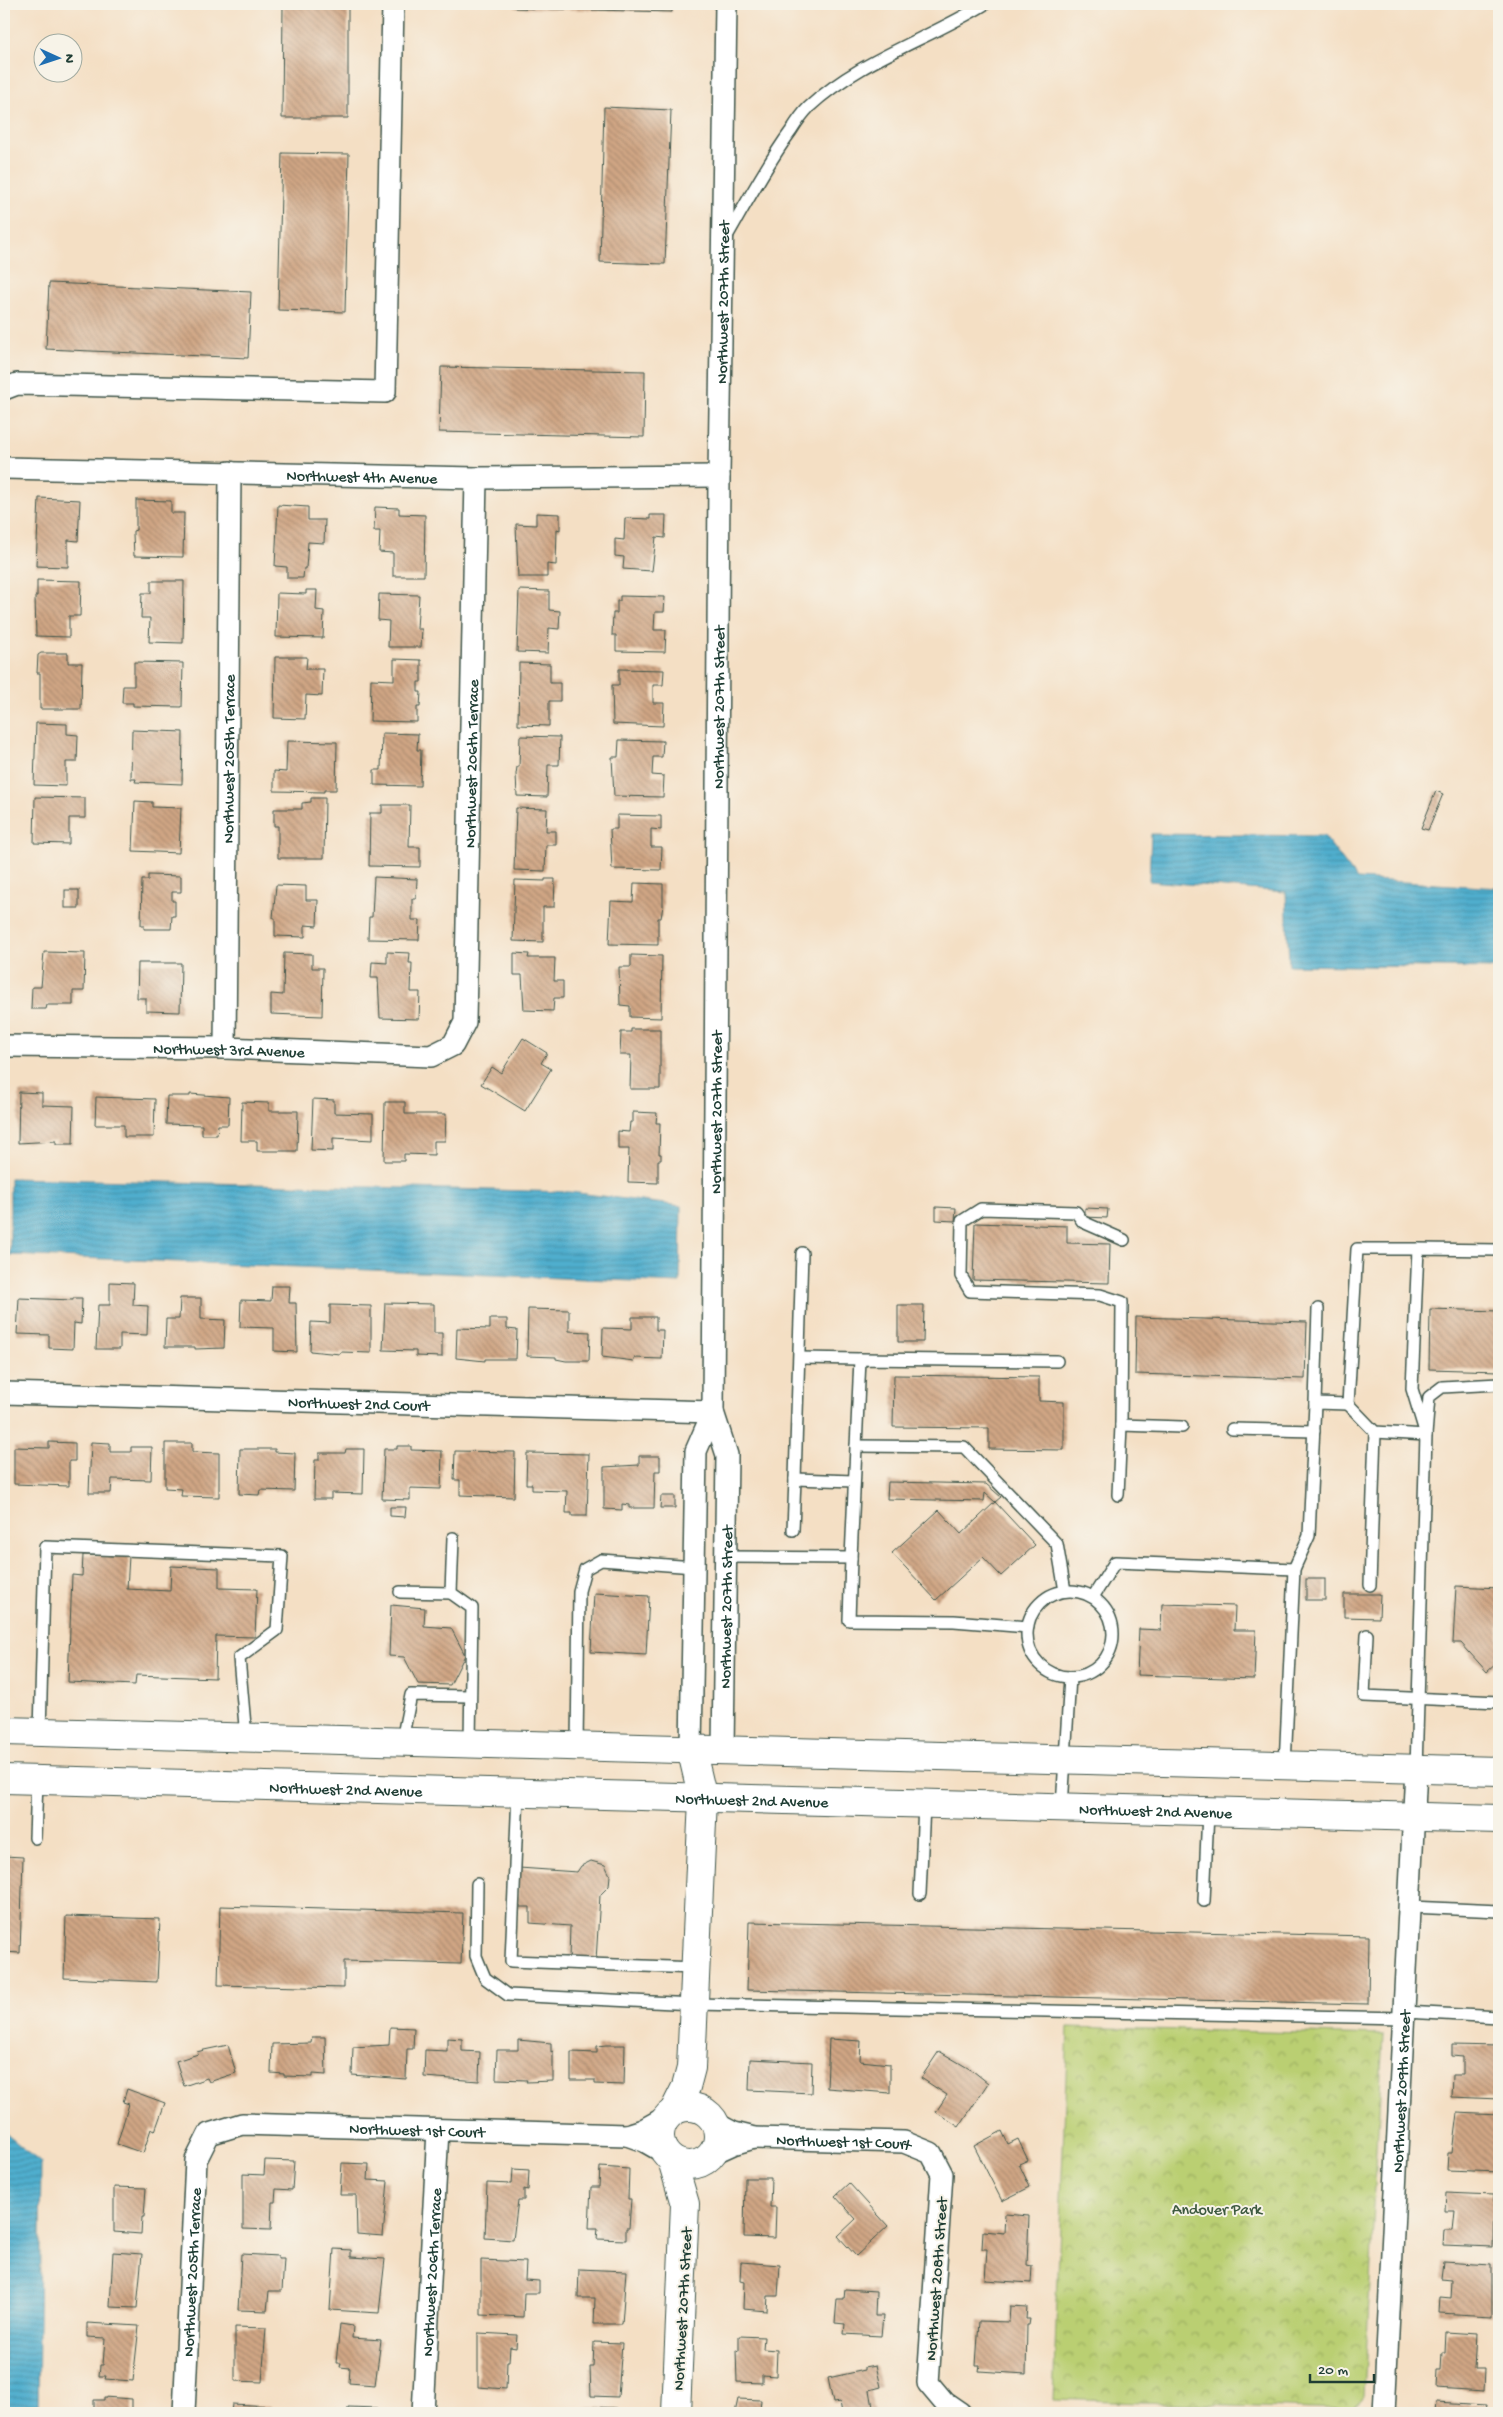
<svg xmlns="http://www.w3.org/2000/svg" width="1503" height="2417" viewBox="0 0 1503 2417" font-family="'Gochi Hand',sans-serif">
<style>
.park{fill:url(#park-crowns);stroke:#6c8653}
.water{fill:url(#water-rules);stroke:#387681}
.building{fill:url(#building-back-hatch)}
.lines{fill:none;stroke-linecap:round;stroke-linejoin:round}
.lane-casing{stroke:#3f554a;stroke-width:14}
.street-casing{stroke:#3f554a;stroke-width:24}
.secondary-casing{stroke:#3f554a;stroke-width:30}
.primary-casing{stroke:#3f554a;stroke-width:30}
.lane{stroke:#fff;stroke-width:11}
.street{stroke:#fff;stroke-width:21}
.secondary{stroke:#fff;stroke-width:28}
.primary{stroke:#fff;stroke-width:28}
.labels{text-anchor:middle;stroke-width:4;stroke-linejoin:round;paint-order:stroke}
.street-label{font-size:16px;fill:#1f3d34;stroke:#f7f3e8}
.park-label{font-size:16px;fill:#3e5a40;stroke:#f7f3e8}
</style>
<defs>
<pattern id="park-crowns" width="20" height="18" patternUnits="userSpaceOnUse" patternTransform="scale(1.25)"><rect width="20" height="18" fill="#bacf72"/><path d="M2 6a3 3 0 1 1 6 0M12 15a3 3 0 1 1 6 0" fill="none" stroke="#97a95e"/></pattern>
<pattern id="water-rules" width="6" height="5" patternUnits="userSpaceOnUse" patternTransform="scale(1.25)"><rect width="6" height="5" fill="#50aece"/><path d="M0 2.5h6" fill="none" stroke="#428fa8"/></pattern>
<pattern id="building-back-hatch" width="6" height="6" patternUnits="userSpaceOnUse" patternTransform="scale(1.25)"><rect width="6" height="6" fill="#d0a684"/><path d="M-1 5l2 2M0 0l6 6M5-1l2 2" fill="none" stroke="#a8886d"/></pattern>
</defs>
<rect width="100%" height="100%" fill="#f7f3e8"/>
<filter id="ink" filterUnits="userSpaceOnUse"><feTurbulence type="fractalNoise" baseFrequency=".02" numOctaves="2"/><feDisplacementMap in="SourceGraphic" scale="10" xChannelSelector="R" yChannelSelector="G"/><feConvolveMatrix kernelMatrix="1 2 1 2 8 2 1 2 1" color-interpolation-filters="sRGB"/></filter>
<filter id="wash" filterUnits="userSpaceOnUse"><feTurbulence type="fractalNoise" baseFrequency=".0096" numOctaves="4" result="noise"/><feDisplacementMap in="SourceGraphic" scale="20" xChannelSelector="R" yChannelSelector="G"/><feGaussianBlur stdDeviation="1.12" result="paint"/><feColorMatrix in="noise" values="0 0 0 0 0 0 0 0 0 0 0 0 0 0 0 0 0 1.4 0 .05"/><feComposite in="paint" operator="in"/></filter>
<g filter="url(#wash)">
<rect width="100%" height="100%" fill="#f4dfc4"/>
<path class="park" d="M1068,2027L1383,2035L1364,2396L1353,2406L1344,2409L1053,2399Z"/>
<g class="water">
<path d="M1151,834L1324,836L1357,879L1499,888V968L1289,965L1286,892L1149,881Z"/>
<path d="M10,1178L570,1192L681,1206L680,1283L10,1255Z"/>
<path d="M4,2132L41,2163L38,2413H4Z"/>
</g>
<g id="blocks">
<g class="building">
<path d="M283,4H348V118H282Z"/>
<path d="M515,4H672V12L515,8Z"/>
<path d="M604,107L671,110L665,264L600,262Z"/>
<path d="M282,153L349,154L345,312L278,310Z"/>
<path d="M49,283L251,292L248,358L46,349Z"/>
<path d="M441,367L645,371L644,437L439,432Z"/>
<path d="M39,498L80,500L78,541L68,540V567L36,566Z"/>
<path d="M136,500L171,501V513H184L183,557L134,556L133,534V531L136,530Z"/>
<path d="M278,505L308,507V520H325L324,543L308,542L306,568H304L303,578H287V567L275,566Z"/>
<path d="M375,507L399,508V514L425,515L424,576H393V553L379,552L380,531H374Z"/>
<path d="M536,513L560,514V530L557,529L556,565L547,564V577H518L516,524L536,525Z"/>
<path d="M650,515H666L665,538L656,537L652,571L623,569L624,557L615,556V539L624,540L625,518L650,519Z"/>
<path d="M37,580L81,581L80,616H69V637L36,636L35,596H37Z"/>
<path d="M151,581H184L183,643L149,642L150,618H141L142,593H151Z"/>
<path d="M306,590H317L316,610L324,611L323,638L276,637L277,593L306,594Z"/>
<path d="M519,590L549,591V610L560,611L559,629L549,628L548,653L517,652Z"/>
<path d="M379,594L419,595L417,629H422L421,647H388L389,621L378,620Z"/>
<path d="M620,596L665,597L664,612H655L654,630H666L665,652L616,651V635H612L613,613H617V601H620Z"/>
<path d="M41,653H68V663H82L81,709H40V673H37L38,655Z"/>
<path d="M275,657H307L306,669H323L322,696L306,695L305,719L274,718Z"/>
<path d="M394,659L421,660V682H418V692H421L420,707H417V722L370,721L371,679L394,680Z"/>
<path d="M134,662L183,663L182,707L133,706V703H122L123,686H134Z"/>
<path d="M519,663L550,664V683H560V701H549V726L518,725Z"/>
<path d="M619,669L664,670L663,685H653V703H664L663,726L613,724L612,685H619Z"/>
<path d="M36,723L67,724V734L78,735L77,762H66V786L34,785Z"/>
<path d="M132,730L183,732L182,784L135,782L136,779H131Z"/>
<path d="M382,733L418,734L417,750H421L420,786L374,785V770H381Z"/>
<path d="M520,736L560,737L559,765H548L547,797L517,796L516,774L517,767H519Z"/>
<path d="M619,740L663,741L662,757H653L652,775L664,776L663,797L614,796L612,757H618Z"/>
<path d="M287,741L337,742L336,790H324V792L274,791V771L286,772Z"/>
<path d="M1436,791L1443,794L1428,830L1421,828Z"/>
<path d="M35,797L85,798V818H69V844L34,843Z"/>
<path d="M311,798H325L324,858H278V826H274V809H302V803L311,802Z"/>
<path d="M135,801L152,802V807L181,808L179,853L133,851Z"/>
<path d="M382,805H410L409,847H420V867L369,866L370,813H382Z"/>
<path d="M516,808L547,809L546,831H556V845H546L545,871L514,870Z"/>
<path d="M617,815L661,816V830L651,829V847H662L661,870L612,869L610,829H617Z"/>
<path d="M148,875L181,876V892H172V901H175V916H172L171,929H144V925H141L142,880H148Z"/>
<path d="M374,877L417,879L416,899H412V920H420L419,940L368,939L369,917H372Z"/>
<path d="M545,879H555L554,907H543V942L513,941L515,880L545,881Z"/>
<path d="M634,883L663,884V906L661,918H658V945L609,944L611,901L633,902Z"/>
<path d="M276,885L306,886V900H318L317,926L305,925V937L275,936V918H273Z"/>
<rect x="65" y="890" width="14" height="18"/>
<path d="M44,952L85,953L84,991H73V1005H47L46,1009H31L32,987H41Z"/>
<path d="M387,952L410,953L409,963H412L411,992H420L419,1019L380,1018L378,978H371L372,962L387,963Z"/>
<path d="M284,953L312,954V968H323L322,1016L271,1014V994L283,995Z"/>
<path d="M514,953L529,954L528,958H555L554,981H563V998H554L553,1011L524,1010L522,975H514Z"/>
<path d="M631,955L662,956L661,1018L630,1017V1006L620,1005L619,967H631Z"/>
<path d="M138,963H181L180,1012L146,1011V998H137Z"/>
<path d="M631,1029H660V1089H630L631,1055H620L621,1032H631Z"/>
<path d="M523,1038L547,1053L541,1063L551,1069L525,1111L481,1084L492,1067L501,1073Z"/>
<path d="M19,1092L42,1093V1105L74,1106L73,1144H56V1141L18,1143Z"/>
<path d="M190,1094L229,1097L228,1125H218L217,1135H202V1125L166,1124L167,1096H190Z"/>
<path d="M96,1097L155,1099L154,1137H124V1125H95Z"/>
<path d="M313,1099L334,1100V1113L373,1114V1140L333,1138V1151L311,1150Z"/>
<path d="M242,1102L269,1103V1111H298L297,1151H257V1141H241Z"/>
<path d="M385,1102H405V1114H446L445,1141H434V1155L404,1154V1161H384Z"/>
<path d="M633,1112L657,1113L656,1123H660L659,1154H661V1160H658V1183L628,1182L629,1149H618V1131L629,1132L630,1122H633Z"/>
<path d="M936,1207L956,1208L955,1221L936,1220Z"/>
<path d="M1085,1208L1108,1209L1107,1218L1085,1217Z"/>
<path d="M975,1223L1067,1226V1243L1110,1244L1109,1283L973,1280Z"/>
<path d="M110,1282L134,1283L133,1305L148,1306L147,1335L120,1334V1349H96L98,1305H110Z"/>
<path d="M272,1286H290L289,1303H296L297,1352L274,1351V1328L240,1327L241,1300L271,1301Z"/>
<path d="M19,1298L73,1300V1298H82L81,1324L74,1323L73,1349L49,1348V1335L17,1334Z"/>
<path d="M180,1298H201V1319L225,1320L224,1348L195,1349V1347H165L166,1319H179Z"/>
<path d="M385,1303L434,1304V1333H442V1357L416,1356V1351L383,1350Z"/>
<path d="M330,1305L371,1306V1353L341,1352L340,1354L310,1351L311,1322L330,1323Z"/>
<path d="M898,1305H924L923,1342H898Z"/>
<path d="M528,1309L569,1310V1331L590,1332L589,1361H566L556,1359V1357L527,1356Z"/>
<path d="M1430,1309L1499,1311V1371L1429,1369Z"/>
<path d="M632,1317H656V1330H663L662,1359L634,1358V1361L602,1357L603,1328L632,1329Z"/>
<path d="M1136,1317L1307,1322L1305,1379L1135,1374Z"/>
<path d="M490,1319H507V1329L517,1330L516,1359H485V1361L456,1358L457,1328L490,1329Z"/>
<path d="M894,1375L1039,1377V1401L1064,1402V1450L989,1449V1428L893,1427Z"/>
<path d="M49,1442L75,1443V1461H69V1486L14,1484V1447L49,1448Z"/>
<path d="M91,1442L110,1443V1452H131V1447H152L151,1480L112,1479L111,1493H89Z"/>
<path d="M165,1443H192V1452L219,1453V1497L181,1496L182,1489L165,1488Z"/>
<path d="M397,1446H411V1450L442,1451L441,1489L410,1488V1500L382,1499L384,1449H397Z"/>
<path d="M240,1449H275V1452L295,1453L294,1491L260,1490L259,1495L239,1494Z"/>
<path d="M346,1449H364L363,1494L331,1493V1499H314L315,1460H319V1453H345Z"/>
<path d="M455,1451L515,1452L514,1497L460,1495V1480H454Z"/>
<path d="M527,1453L589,1454L587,1516H572V1513H566L567,1491L532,1490V1484H526Z"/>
<path d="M639,1456H660V1471H655L654,1508H629V1505L622,1504V1510L604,1509V1467L639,1465Z"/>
<path d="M888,1482L986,1484L1001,1497L995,1502L985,1493L984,1501L887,1499Z"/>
<path d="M661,1496H675V1508H660Z"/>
<path d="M995,1502L1035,1545L1001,1576L983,1557L936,1600L892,1553L939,1510L961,1534Z"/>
<path d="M390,1507H406L405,1517L390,1516Z"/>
<path d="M83,1555L129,1556L127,1589L170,1591L171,1566L219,1568V1588L257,1589L255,1637L216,1636L215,1678L136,1675L135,1685L68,1682L72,1575L82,1576Z"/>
<rect x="1306" y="1579" width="19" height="21"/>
<path d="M1456,1586L1499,1588V1661L1487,1672L1461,1643H1453Z"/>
<path d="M594,1593L649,1596L646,1655L591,1652Z"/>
<path d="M1344,1594H1380L1379,1618L1344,1617Z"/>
<path d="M1162,1604L1235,1606L1234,1630H1256L1254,1679L1137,1675L1139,1629L1161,1630Z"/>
<path d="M391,1605L425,1608L424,1626L451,1628L465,1655L450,1685L418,1684L404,1657L389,1656Z"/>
<path d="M4,1856L23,1857L20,1953L4,1952Z"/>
<path d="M591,1861L605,1865L610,1875L609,1886L600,1895L596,1961L569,1959L570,1926L530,1923V1907H517L519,1868L577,1872L581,1866Z"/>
<path d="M1494,1868H1499V1896L1494,1895Z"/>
<path d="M220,1906L463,1913L461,1964L344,1961V1988L218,1985Z"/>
<path d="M66,1916L160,1919L157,1982L64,1978Z"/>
<path d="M749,1922L1369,1936L1368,2004L747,1990Z"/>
<path d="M390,2027L414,2028L413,2049H407L406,2079L352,2075L353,2047L389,2045Z"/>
<path d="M312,2037H325L326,2075L313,2074V2077L284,2076V2074L271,2073L272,2044L311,2043Z"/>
<path d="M447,2038L462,2039V2051L480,2052L479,2081L424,2077L425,2050L447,2051Z"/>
<path d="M829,2039L861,2041L860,2061L890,2064V2093L827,2088Z"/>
<path d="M518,2040L551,2043V2052L553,2051V2081L526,2082L527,2080L496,2079L497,2050H518Z"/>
<path d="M228,2045L236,2073L209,2082L207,2078L184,2086L176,2061L198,2054L197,2052L204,2050Z"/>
<path d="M606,2045H625L624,2085L595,2084V2080H571V2052L597,2053V2046Z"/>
<path d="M1452,2045L1498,2046L1499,2099L1451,2097L1452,2075H1463V2057L1452,2056Z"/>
<path d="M939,2051L973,2071L988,2083L959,2127L936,2112L947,2095L921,2078Z"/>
<path d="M750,2059L812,2062L811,2093L749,2090Z"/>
<path d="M127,2089L165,2103L155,2131L151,2129L143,2153L117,2144L129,2104L123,2102Z"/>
<path d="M1457,2113L1499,2115L1497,2157H1499V2172L1447,2170L1448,2153H1452Z"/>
<path d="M1002,2131L1008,2144L1018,2139L1028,2160L1019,2164L1030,2187L1002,2201L974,2146Z"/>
<path d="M265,2160L294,2161L292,2190L276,2189L275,2202H272L271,2230L243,2229V2174L264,2175Z"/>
<path d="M342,2163L369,2164L368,2180L388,2181L383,2236L357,2234L356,2195H340Z"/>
<path d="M600,2167L629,2169L628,2199H631L629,2228H626V2240L597,2239L598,2228H589L591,2187H599Z"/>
<path d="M513,2169L529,2170L528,2190L524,2189V2200H518L513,2240L485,2238L487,2183L512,2184Z"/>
<path d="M745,2178H771L770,2207H776L775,2238L744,2237Z"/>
<path d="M849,2183L888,2226L856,2256L838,2236L856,2219L835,2196Z"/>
<path d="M114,2187L146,2188L144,2217H142L141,2234L114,2232Z"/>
<path d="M1446,2193L1494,2195L1493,2247L1443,2245L1444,2230H1453L1455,2210H1445Z"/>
<path d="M1005,2214L1029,2216L1027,2265L1032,2266L1031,2283L985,2280L987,2249H982L983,2231L1004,2233Z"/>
<path d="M334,2249L351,2250V2257L385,2259L379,2313L330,2310Z"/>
<path d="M113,2252L142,2254L137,2308L110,2307Z"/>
<path d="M241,2254L278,2256V2259H284L282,2291H269L267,2311L238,2310Z"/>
<path d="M481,2260L526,2262L525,2280L539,2281V2293H524L523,2317L481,2315Z"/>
<path d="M741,2262L780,2265L778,2296H768L767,2311L743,2309L744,2282L740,2281Z"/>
<path d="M1443,2262L1491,2265V2316L1439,2313L1440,2297L1451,2298L1452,2279L1441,2278Z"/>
<path d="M579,2269L626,2271L622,2324H594L595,2298H578Z"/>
<path d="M845,2289L876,2291L875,2316H883L881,2336L844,2334L845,2324L835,2323L837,2299H844Z"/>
<path d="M1010,2306L1027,2307L1026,2319H1030L1029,2325H1027L1026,2374L979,2371L980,2365H976L979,2321L1009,2322Z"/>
<path d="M87,2323L139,2326L133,2381L105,2379L106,2376H99L100,2365H103L105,2338L87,2337Z"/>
<path d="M340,2324L353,2326L352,2338L381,2340L375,2385L349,2383L350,2368L340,2367L341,2363H336Z"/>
<path d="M235,2327L266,2328L262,2382L235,2381Z"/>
<path d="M1446,2332L1477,2334L1475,2369H1484L1483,2391L1436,2388L1437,2370H1441L1442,2353H1445Z"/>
<path d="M478,2333L517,2335L516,2348L510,2347L509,2361H507L506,2389L478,2387Z"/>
<path d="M739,2336L764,2337L763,2349L777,2350L776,2376L762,2375V2383L737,2382L736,2350L739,2351Z"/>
<path d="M594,2342L622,2343L618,2397L591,2396L590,2367H593Z"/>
<path d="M876,2365L881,2387L870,2390L874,2413H842L840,2402L833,2403L828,2378L865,2370V2367Z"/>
<path d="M104,2397L132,2399V2413H94V2400H104Z"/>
<path d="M738,2399L761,2400L760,2410L769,2411V2413H735Z"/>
<path d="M1436,2402L1486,2405L1485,2413H1435Z"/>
<path d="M232,2404L271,2406V2413H231Z"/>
<path d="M348,2407L377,2408L376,2413H348Z"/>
<path d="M585,2407L617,2408V2413H584Z"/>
<path d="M476,2410L503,2411V2413H476Z"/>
</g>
</g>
</g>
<g filter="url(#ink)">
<use href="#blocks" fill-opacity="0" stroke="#3f554a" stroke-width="1"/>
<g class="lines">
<defs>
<g id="lane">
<path d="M726,238C747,202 766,165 791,131C796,123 802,114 809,107C859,60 927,40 985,4"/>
<path d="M1418,1249H1357L1348,1404L1375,1432L1426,1435L1429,1397L1442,1387L1499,1384"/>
<path d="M802,1253L795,1479L854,1481"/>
<path d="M800,1358L860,1359"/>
<path d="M1315,1403L1318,1309"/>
<path d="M1121,1425L1122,1302L1100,1295L970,1291L961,1276L962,1221L981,1209L1076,1212L1083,1222L1124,1240"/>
<path d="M1232,1429L1314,1431"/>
<path d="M856,1446L964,1447L1057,1544L1065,1591"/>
<path d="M1118,1495L1121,1425L1182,1427"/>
<path d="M793,1530L795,1479"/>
<path d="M453,1538L451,1593L472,1608L470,1742"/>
<path d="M726,1557L851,1558L849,1620L954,1621L1028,1627"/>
<path d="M851,1558L860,1359L1057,1361"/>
<path d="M1370,1585L1375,1432"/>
<circle cx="1070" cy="1634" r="43"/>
<path d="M400,1592L451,1593"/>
<path d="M1093,1597L1115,1562L1294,1569"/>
<path d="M1367,1635L1364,1696L1499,1702"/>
<path d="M40,1732L45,1547L282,1556L277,1630L239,1658L246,1737"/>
<path d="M402,1740L411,1695L470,1696"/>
<path d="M577,1745L579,1591L585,1569L601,1560L694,1567"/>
<path d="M1285,1765L1294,1569L1309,1536L1315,1403L1348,1404"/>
<path d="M1416,1769L1426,1435L1412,1389L1418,1249L1499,1250"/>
<path d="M518,1793L511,1961L696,1968"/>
<path d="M1062,1807L1070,1677"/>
<path d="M35,1838L37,1780"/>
<path d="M477,1884L476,1956L485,1978L508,1995L694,2004L1405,2018"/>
<path d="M920,1894L924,1804"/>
<path d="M1204,1901L1208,1812"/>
<path d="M1411,1907L1499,1911"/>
<path d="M1405,2012L1499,2017"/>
</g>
<g id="street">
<path d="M4,389L17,384L385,392L393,4"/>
<path id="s1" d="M4,468L476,478L719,476"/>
<path id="s2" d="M4,1046L225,1048L431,1056L453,1045L465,1022L476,478"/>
<path id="s3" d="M225,1048L230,472"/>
<path id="s4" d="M4,1393L713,1412"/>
<path d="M691,1748L696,1451L713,1412"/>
<path id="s5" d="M723,1749L727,1455L713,1412L719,476L726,4"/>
<path id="s6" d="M754,2138L904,2142L931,2153L942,2174L928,2383L944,2402L960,2413"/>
<path d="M665,2153L644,2141L627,2135L643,2130L666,2117"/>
<path d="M711,2154L733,2144L754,2138L734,2133L715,2123"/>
<path id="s7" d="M184,2413L196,2160L209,2134L242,2124L627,2135"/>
<path id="s8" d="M423,2413L438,2130"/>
<path id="s9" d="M1384,2413L1416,1769"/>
</g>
<g id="secondary">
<circle cx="689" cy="2136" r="29"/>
<path d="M674,2111L686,2087L691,2068L703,1799L691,1748"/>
<path d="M672,2160L685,2204L676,2413"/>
</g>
<g id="primary">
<path d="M4,1731L1499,1771"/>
<path id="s10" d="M4,1779L1499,1819"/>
</g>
</defs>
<use href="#lane" class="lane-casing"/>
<use href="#street" class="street-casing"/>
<use href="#secondary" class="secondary-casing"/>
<use href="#primary" class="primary-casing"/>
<use href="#lane" class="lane"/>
<use href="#street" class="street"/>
<use href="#secondary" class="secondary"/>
<use href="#primary" class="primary"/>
</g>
</g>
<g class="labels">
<g class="street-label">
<text dy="6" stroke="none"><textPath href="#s5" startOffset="1449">Northwest 207th Street</textPath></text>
<text dy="6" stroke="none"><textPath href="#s1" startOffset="358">Northwest 4th Avenue</textPath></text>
<text dy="6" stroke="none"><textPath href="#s5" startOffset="1044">Northwest 207th Street</textPath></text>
<text dy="6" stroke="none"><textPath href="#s3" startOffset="289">Northwest 205th Terrace</textPath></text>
<text dy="6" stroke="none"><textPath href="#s2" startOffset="736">Northwest 206th Terrace</textPath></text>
<text dy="6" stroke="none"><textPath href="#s2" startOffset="225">Northwest 3rd Avenue</textPath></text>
<text dy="6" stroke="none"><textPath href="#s5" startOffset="639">Northwest 207th Street</textPath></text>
<text dy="6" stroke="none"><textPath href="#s4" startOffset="355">Northwest 2nd Court</textPath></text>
<text dy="6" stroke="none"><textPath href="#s5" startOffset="142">Northwest 207th Street</textPath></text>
<text dy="6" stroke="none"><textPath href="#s10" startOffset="342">Northwest 2nd Avenue</textPath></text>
<text dy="6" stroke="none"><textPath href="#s10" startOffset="748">Northwest 2nd Avenue</textPath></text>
<text dy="6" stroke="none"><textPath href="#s10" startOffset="1152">Northwest 2nd Avenue</textPath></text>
<text dy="6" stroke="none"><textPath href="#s9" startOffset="322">Northwest 209th Street</textPath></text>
<text dy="6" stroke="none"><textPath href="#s7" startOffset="492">Northwest 1st Court</textPath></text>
<text dy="6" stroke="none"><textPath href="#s6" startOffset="90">Northwest 1st Court</textPath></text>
<text dy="6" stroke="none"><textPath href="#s7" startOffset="141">Northwest 205th Terrace</textPath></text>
<text dy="6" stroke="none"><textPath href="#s8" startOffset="141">Northwest 206th Terrace</textPath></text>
<text transform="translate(935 2279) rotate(-86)" y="6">Northwest 208th Street</text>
<text transform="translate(681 2309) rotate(-87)" y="6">Northwest 207th Street</text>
</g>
<g class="park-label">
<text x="1217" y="2214">Andover Park</text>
</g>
</g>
<rect width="1503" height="2417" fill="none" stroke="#f7f3e8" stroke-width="20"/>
<g transform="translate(58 58) rotate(93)"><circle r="24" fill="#f7f3e8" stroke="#a1aaa0"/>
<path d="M0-4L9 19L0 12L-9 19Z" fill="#1f6fb2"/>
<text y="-8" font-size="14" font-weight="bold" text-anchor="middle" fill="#1f3d34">N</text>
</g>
<path d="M1310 2374v8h64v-8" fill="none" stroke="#1f3d34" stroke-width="2.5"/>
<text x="1318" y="2374" font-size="15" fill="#1f3d34" stroke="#f7f3e8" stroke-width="4" paint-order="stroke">20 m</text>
</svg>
